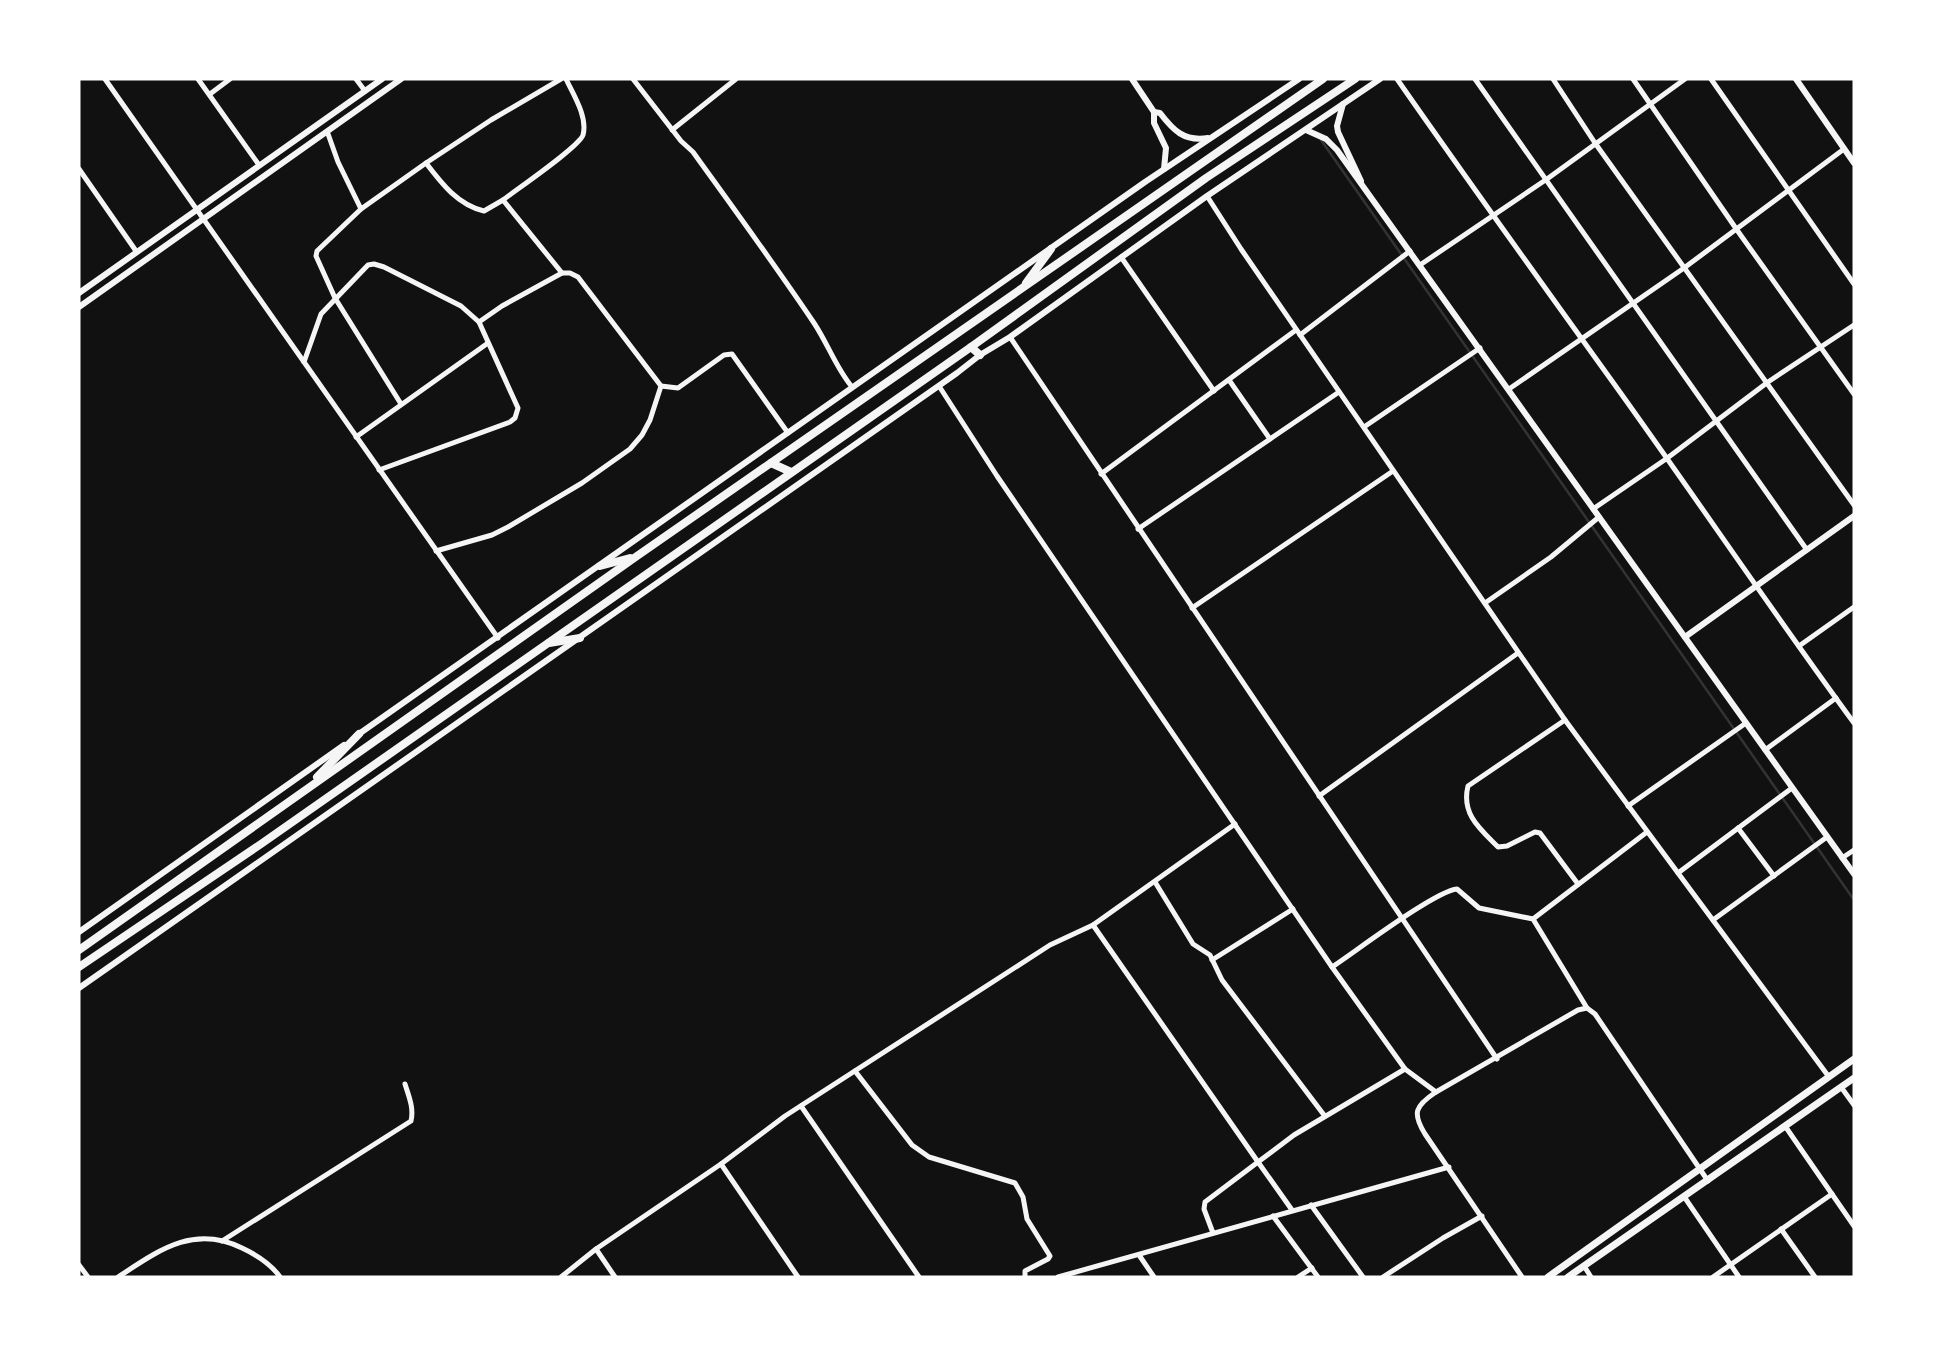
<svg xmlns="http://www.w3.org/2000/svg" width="1933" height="1356" viewBox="0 0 1933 1356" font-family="'Roboto Condensed',sans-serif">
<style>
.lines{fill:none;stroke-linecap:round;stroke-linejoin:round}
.stream{stroke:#333;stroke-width:2.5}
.minor{stroke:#f5f5f5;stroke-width:5}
.tertiary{stroke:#f5f5f5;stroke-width:6}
.secondary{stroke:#f5f5f5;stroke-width:7}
.trunk{stroke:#f5f5f5;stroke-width:8}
</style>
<rect width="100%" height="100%" fill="#111"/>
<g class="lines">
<path class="stream" d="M1321,140L1854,900"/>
<g class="minor">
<path d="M105,79L498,638"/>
<path d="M198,79L259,165"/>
<path d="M356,79L365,91"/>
<path d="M633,79L681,141L693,152C734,209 775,265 814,323C828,344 836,368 852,387"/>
<path d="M1397,79C1468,181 1540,281 1612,381C1694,495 1772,611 1854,723"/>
<path d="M1475,79L1807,550"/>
<path d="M1553,79L1595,143L1854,505"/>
<path d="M1633,79L1737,230L1854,394"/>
<path d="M1711,79L1854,284"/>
<path d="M210,94L230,79"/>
<path d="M672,130L736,79"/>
<path d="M327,131L338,162L361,209L426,163C442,184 458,205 484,211L503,200L562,273"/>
<path d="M426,163L491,120L561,79"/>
<path d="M79,169L136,251"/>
<path d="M1207,196L1241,249L1565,720L1678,873L1792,788"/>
<path d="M503,200C517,189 579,147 583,135C588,117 573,94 566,79"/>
<path d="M361,209L317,251L316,256L335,298L401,404"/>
<path d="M1121,257L1214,391"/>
<path d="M1420,265L1547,179L1685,79"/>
<path d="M1300,335L1410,251"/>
<path d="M1010,337L1497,1059"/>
<path d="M304,362L321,314L368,265L374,264L384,267L461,306L479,322L502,306L562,273H570L578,277L661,386L678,388L724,355L732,354L788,433"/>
<path d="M1229,380L1270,439"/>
<path d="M939,386L997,476L1332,967L1405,1069L1436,1092"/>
<path d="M1509,389L1684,268L1844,149"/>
<path d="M1364,427L1480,348"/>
<path d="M356,437L488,343"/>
<path d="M379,470L510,422L515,418L518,408L479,322"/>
<path d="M1101,474L1296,330"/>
<path d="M1593,509L1666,459L1768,382L1854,325"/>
<path d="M1138,529L1339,392"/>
<path d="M436,551L492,535L508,527L582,483L630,449L642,435L650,420L661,386"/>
<path d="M1485,603L1551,557L1599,517"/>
<path d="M1192,608L1393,471"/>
<path d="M1799,646L1854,607"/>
<path d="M1565,720L1468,786C1461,814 1480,829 1498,847L1507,846L1535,832L1540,833L1578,884"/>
<path d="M1765,750L1836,698"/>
<path d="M1319,796L1518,653"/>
<path d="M1628,806L1746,723"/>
<path d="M1738,828L1774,876"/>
<path d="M1842,858L1854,850"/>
<path d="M1678,873L1829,1077"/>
<path d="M1155,882L1193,944L1210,955L1222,980L1324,1115"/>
<path d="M1533,919L1647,832"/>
<path d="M1713,920L1827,837"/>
<path d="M1093,925L1258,1162L1294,1135L1405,1069"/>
<path d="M1212,960L1293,909"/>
<path d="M1332,967C1355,952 1435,891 1457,889L1479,908L1533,919L1587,1008"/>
<path d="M855,1071L912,1145L929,1157L1015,1183L1023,1197L1027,1219L1050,1256L1048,1259L1025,1271V1277"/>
<path d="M1841,1087L1854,1105"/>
<path d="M801,1106L919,1277"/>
<path d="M1785,1126L1854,1226"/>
<path d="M721,1164L798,1277"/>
<path d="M1685,1198L1739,1277"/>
<path d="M1311,1205L1363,1277"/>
<path d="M1273,1216L1318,1277"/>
<path d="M1781,1229L1815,1277"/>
<path d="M1213,1233L1204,1209L1205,1202L1258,1162L1292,1210"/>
<path d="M222,1241L411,1121C414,1108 409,1097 405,1084"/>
<path d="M596,1249L615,1277"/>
<path d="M1139,1255L1154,1277"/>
<path d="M79,1265L88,1277"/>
<path d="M1584,1266L1591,1277"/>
<path d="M118,1277C158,1251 193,1224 242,1248C257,1255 271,1264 280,1277"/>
<path d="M561,1277L596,1249L721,1164L785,1116L1050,945L1093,925L1235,824"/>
<path d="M1058,1277L1449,1167"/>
<path d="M1298,1277L1312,1268"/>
<path d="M1383,1277L1443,1238L1482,1216"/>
<path d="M1522,1277L1425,1134C1412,1113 1415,1106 1436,1092L1578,1010L1587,1008L1595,1014L1708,1181"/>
<path d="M1713,1277L1832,1194"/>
</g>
<g class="tertiary">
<path d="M1132,79L1154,112V123L1166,148L1164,169"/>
<path d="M1796,79L1854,163"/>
<path d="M1343,104L1337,126L1338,132L1361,181"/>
<path d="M1154,112L1160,113C1173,130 1184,142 1208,138"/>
<path d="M1306,130L1326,139L1337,150L1854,874"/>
<path d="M79,293L382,79"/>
<path d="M79,307L401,79"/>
<path d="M1685,637L1854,516"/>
<path d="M356,736L1145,182L1299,79"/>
<path d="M79,932L344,745"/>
<path d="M79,988L957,373L980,355L1010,337L1207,196L1380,79"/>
</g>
<g class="secondary">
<path d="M1548,1277L1854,1059"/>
<path d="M1568,1277L1854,1078"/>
</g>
<g class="trunk">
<path d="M1026,283L1051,249"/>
<path d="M971,347L980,355"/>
<path d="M771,463L791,472"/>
<path d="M600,566L630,558"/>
<path d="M549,643L580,638"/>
<path d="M317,777L359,734"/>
<path d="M79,950L637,556L1323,79"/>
<path d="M79,967L261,844L971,347L1206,178L1355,79"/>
</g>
</g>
<rect width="1933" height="1356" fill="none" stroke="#ffffff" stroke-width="161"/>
</svg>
